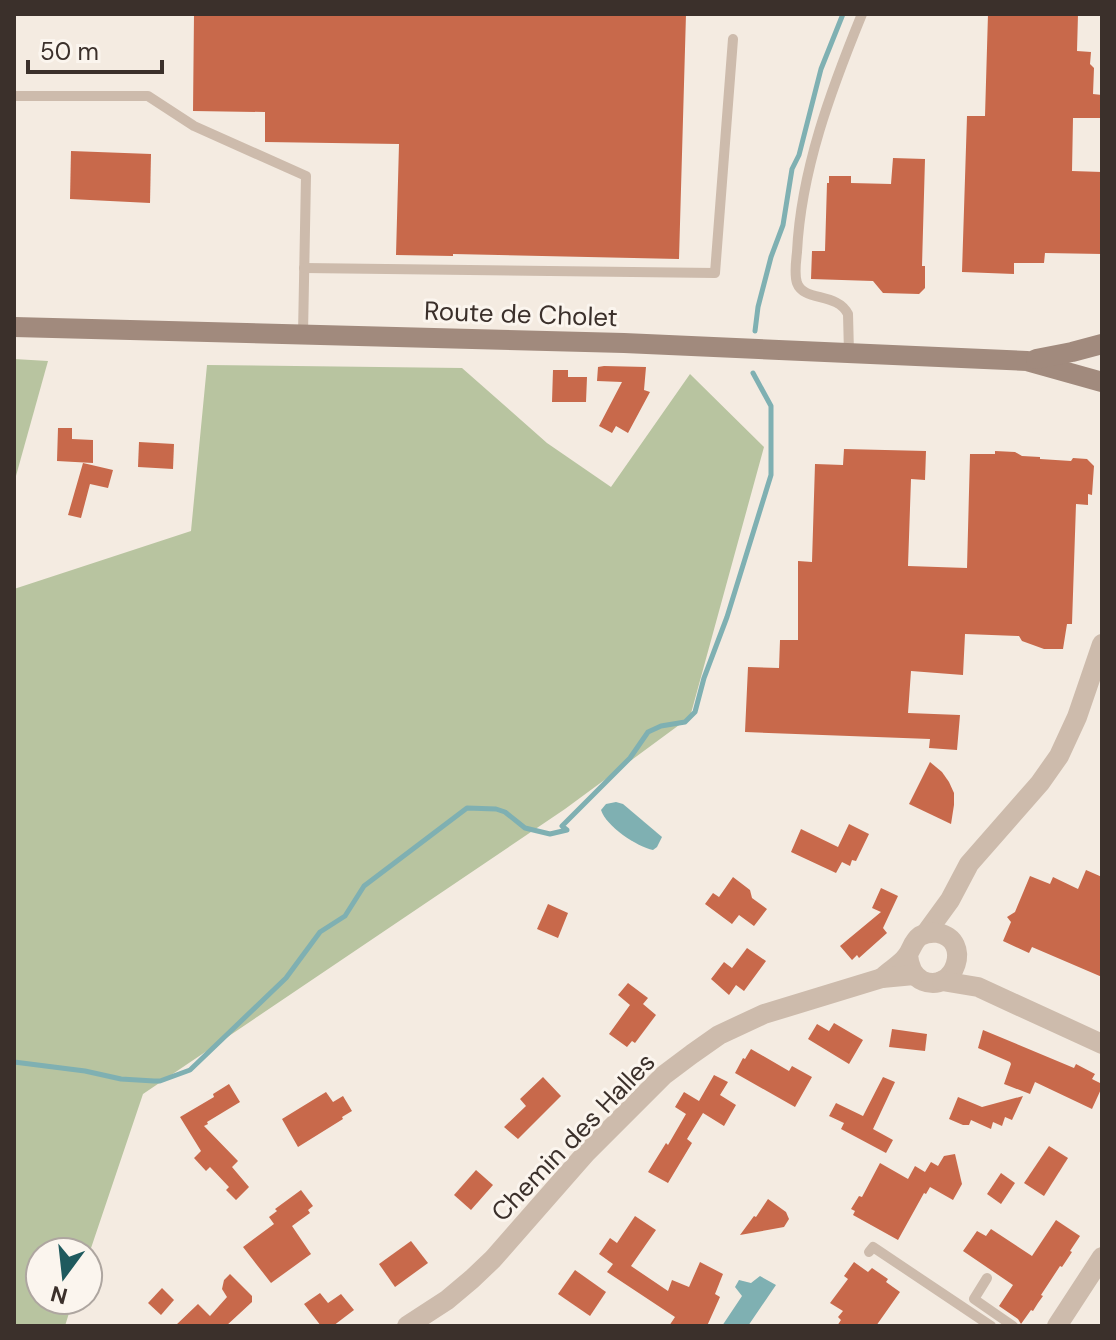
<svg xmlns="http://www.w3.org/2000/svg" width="1116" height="1340" viewBox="0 0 1116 1340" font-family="'DM Sans',sans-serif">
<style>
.green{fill:#b8c4a0}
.water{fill:#7fb0b2}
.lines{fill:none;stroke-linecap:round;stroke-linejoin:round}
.stream{stroke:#7fb0b2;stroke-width:5}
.building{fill:#c8694b}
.service{stroke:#cdbbac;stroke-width:10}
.minor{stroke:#cdbbac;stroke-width:20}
.secondary{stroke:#a18a7d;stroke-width:20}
.labels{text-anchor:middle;stroke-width:6;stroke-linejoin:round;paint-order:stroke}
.street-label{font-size:26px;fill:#3b302b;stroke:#fbf5ee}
</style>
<rect width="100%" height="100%" fill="#f4ebe1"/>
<g class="green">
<path d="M14,359L48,361L14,483Z"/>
<path d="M207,365L462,368L547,443L611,487L690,374L764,447L690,717L565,809L143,1094L88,1257V1252H40V1300H73L65,1326H14V589L191,531Z"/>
</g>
<g class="water">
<path d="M616,802L623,804L662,837L657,847L653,850C637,847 606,826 601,810L606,804Z"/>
<path d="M760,1276L776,1285L748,1326H722L742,1296L735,1287L739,1280L751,1283Z"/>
</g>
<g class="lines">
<g class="stream">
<path d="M755,331L758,307L771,257L783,225L792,169L799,155L821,69L843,14"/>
<path d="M14,1062L85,1071L121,1079L154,1081H160L190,1070L286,978L320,932L345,916L364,886L467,808L496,809L505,812L525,828L550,834L567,830L562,826L630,758L648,732L661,726L685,722L695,712L704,678L727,617L771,475V406L753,373"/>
</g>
</g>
<g class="building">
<path d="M194,14H686L679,259L453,254V256L396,255L399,144L265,142V112L193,111Z"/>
<path d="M988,14H1078L1077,51L1091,52L1090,64L1094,68L1093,94L1102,95V118H1073L1072,171L1102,172V254L1045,253L1044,263H1014V274L962,272L967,116H985Z"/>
<path d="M71,151L151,154L150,203L70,199Z"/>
<path d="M893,158L925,159L922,266H925V288L919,294L883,293L873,281L811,279L812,251H825L827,183H829V176H851V183L891,184Z"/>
<path d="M604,366L646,367L644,390L650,392L628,433L616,426L612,433L599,426L622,382L597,381L598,367Z"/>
<path d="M553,370H568V377H587L586,402H552Z"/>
<path d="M58,428H72V439L93,440V463L57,461Z"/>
<path d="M139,442L174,444L173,469L138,467Z"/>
<path d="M844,449L926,451L925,480L911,479L908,566L967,568L970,454H995V451L1015,452L1022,456L1040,457V459L1071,461L1073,458L1087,459L1094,466L1092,495L1088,494V505L1076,504L1072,624H1067L1063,649H1044L1022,641L1019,636L965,634L963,675L911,671L908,713L960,715L957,750L929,748L930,739L745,732L748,667L779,668L780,640H798V561L812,562L815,464L843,465Z"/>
<path d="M83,463L113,470L108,488L90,484L81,518L68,515Z"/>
<path d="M930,762L942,772L949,782L954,793V805L951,824L909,804Z"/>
<path d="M849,824L869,834L856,861L852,860L850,866L842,862L836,873L791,852L801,829L838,847Z"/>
<path d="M1086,870L1102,877V977L1032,947L1029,953L1003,941L1011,922L1007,917L1015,912L1030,876L1050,884L1053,877L1078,889Z"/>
<path d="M733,877L750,890L752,898L767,909L754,926L739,915L732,924L705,904L713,893L719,897Z"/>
<path d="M881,888L898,896L883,928L887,933L859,958L857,955L852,960L840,946L881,912L872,908Z"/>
<path d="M548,904L568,913L558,938L537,929Z"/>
<path d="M747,948L766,961L744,991L736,985L729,995L711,979L724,962L732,968Z"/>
<path d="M628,983L648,998L643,1004L656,1015L635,1043L632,1041L627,1047L609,1034L630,1005L618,995Z"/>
<path d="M834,1023L863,1040L849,1064L808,1039L817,1024L829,1031Z"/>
<path d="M892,1029L927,1034L925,1051L889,1047Z"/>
<path d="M983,1030L1074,1068L1076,1064L1095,1074L1092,1079L1102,1084V1087L1092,1109L1035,1082L1030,1094L1004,1084L1011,1064L1010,1062L978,1048Z"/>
<path d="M751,1049L789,1071L792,1066L812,1077L795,1107L735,1073L743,1058L745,1059Z"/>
<path d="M714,1075L728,1082L720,1095L736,1105L724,1126L703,1113L687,1139L692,1143L668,1183L648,1172L666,1143L668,1145L686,1114L675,1107L684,1092L699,1101Z"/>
<path d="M543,1077L561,1096L518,1139L504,1127L526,1106L520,1099Z"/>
<path d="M883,1077L895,1082L873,1129L893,1140L886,1153L841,1129L844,1123L829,1116L836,1103L863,1116Z"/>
<path d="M229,1084L240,1102L207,1122L208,1124L204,1126L238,1161L232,1167L249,1187L236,1200L226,1190L229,1187L210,1167L206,1171L194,1158L201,1151L180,1117L214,1097L213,1094Z"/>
<path d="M326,1092L333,1102L343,1096L352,1111L342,1117L343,1119L298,1147L282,1119Z"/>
<path d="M1023,1096L1012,1120L1005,1117L1002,1126L993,1122L991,1129L971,1120L969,1125H963L949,1119L958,1097L982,1107Z"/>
<path d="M1049,1146L1068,1158L1044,1196L1024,1183Z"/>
<path d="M955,1154L962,1184L953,1200L930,1187L926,1194L924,1193L898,1240L853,1215L855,1211L851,1209L859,1196L862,1197L880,1163L908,1179L915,1166L925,1172L931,1162L938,1166L944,1156Z"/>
<path d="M476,1170L493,1185L471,1210L454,1195Z"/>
<path d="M1001,1173L1015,1183L1001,1204L987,1194Z"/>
<path d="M301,1190L313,1206L308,1210L310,1213L292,1226L311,1254L271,1283L243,1247L274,1224L269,1217L277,1211L275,1209Z"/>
<path d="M768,1199L786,1212L789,1219L784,1227L740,1235L754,1216L756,1217Z"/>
<path d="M635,1216L656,1230L631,1266L668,1291L672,1280L689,1287L700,1262L723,1274L715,1294L720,1297L707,1326H669L675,1317L607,1272L613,1264L599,1254L610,1238L617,1243Z"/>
<path d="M1056,1220L1080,1236L1070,1251L1072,1252L1062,1267L1060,1266L1041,1295L1043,1296L1038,1303L1033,1311L1031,1310L1021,1324L1018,1319L999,1306L1013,1285L963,1251L977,1231L986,1236L991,1229L1032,1256Z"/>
<path d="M411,1241L428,1263L395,1287L379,1264Z"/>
<path d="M854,1262L868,1272L872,1268L888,1279L886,1282L900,1292L876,1326H837L841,1320L838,1317L843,1311L830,1303L848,1279L844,1276Z"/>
<path d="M575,1270L606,1292L590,1316L558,1294Z"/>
<path d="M230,1274L252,1296V1302L226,1326H175L198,1304L210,1316L227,1297L222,1289L224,1280Z"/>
<path d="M162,1288L174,1300L161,1315L148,1303Z"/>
<path d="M320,1293L328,1303L341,1294L354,1310L333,1326H321L304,1304Z"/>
</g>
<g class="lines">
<g class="service">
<path d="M14,96H148L194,126L306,176L303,334"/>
<path d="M304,268L715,273L733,39"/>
<path d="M849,353L848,314C837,292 804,302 797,283C794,274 796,262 797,252C801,170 831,90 862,14"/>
<path d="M869,1252L873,1247L991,1326"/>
<path d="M987,1278L974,1299L1013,1326"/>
</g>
<g class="minor">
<path d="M926,933L950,900L969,864L1040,783L1059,756L1077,717L1102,644"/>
<path d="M882,978C890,970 900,965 906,957C912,950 912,942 920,936C926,933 932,932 938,933C973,940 955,994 923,981C912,976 909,966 908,955"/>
<path d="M942,981L978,987L1102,1044"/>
<path d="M407,1326L447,1300L472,1279L493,1259L586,1153L664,1075L692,1054L719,1035L764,1014L882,978L914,975"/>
<path d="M1057,1326L1102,1257"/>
</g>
<g class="secondary">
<path d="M14,327L624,343L1027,361L1102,382"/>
<path d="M1036,359L1072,352L1102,344"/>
</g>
</g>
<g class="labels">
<g class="street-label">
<text transform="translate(521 314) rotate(2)" y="9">Route de Cholet</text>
<text transform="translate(573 1137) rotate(-46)" y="9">Chemin des Halles</text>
</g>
</g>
<rect width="1116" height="1340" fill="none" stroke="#3b302b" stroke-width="32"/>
<g transform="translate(64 1276) rotate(195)"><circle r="38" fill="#fbf5ee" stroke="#aea6a0" stroke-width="2"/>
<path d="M0-6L14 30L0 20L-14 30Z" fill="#1f5a5e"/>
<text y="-12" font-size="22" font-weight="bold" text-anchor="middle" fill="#3b302b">N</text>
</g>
<path d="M28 60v12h134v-12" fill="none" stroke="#3b302b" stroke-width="4"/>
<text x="40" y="60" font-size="24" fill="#3b302b" stroke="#fbf5ee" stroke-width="6" paint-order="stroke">50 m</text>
</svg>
